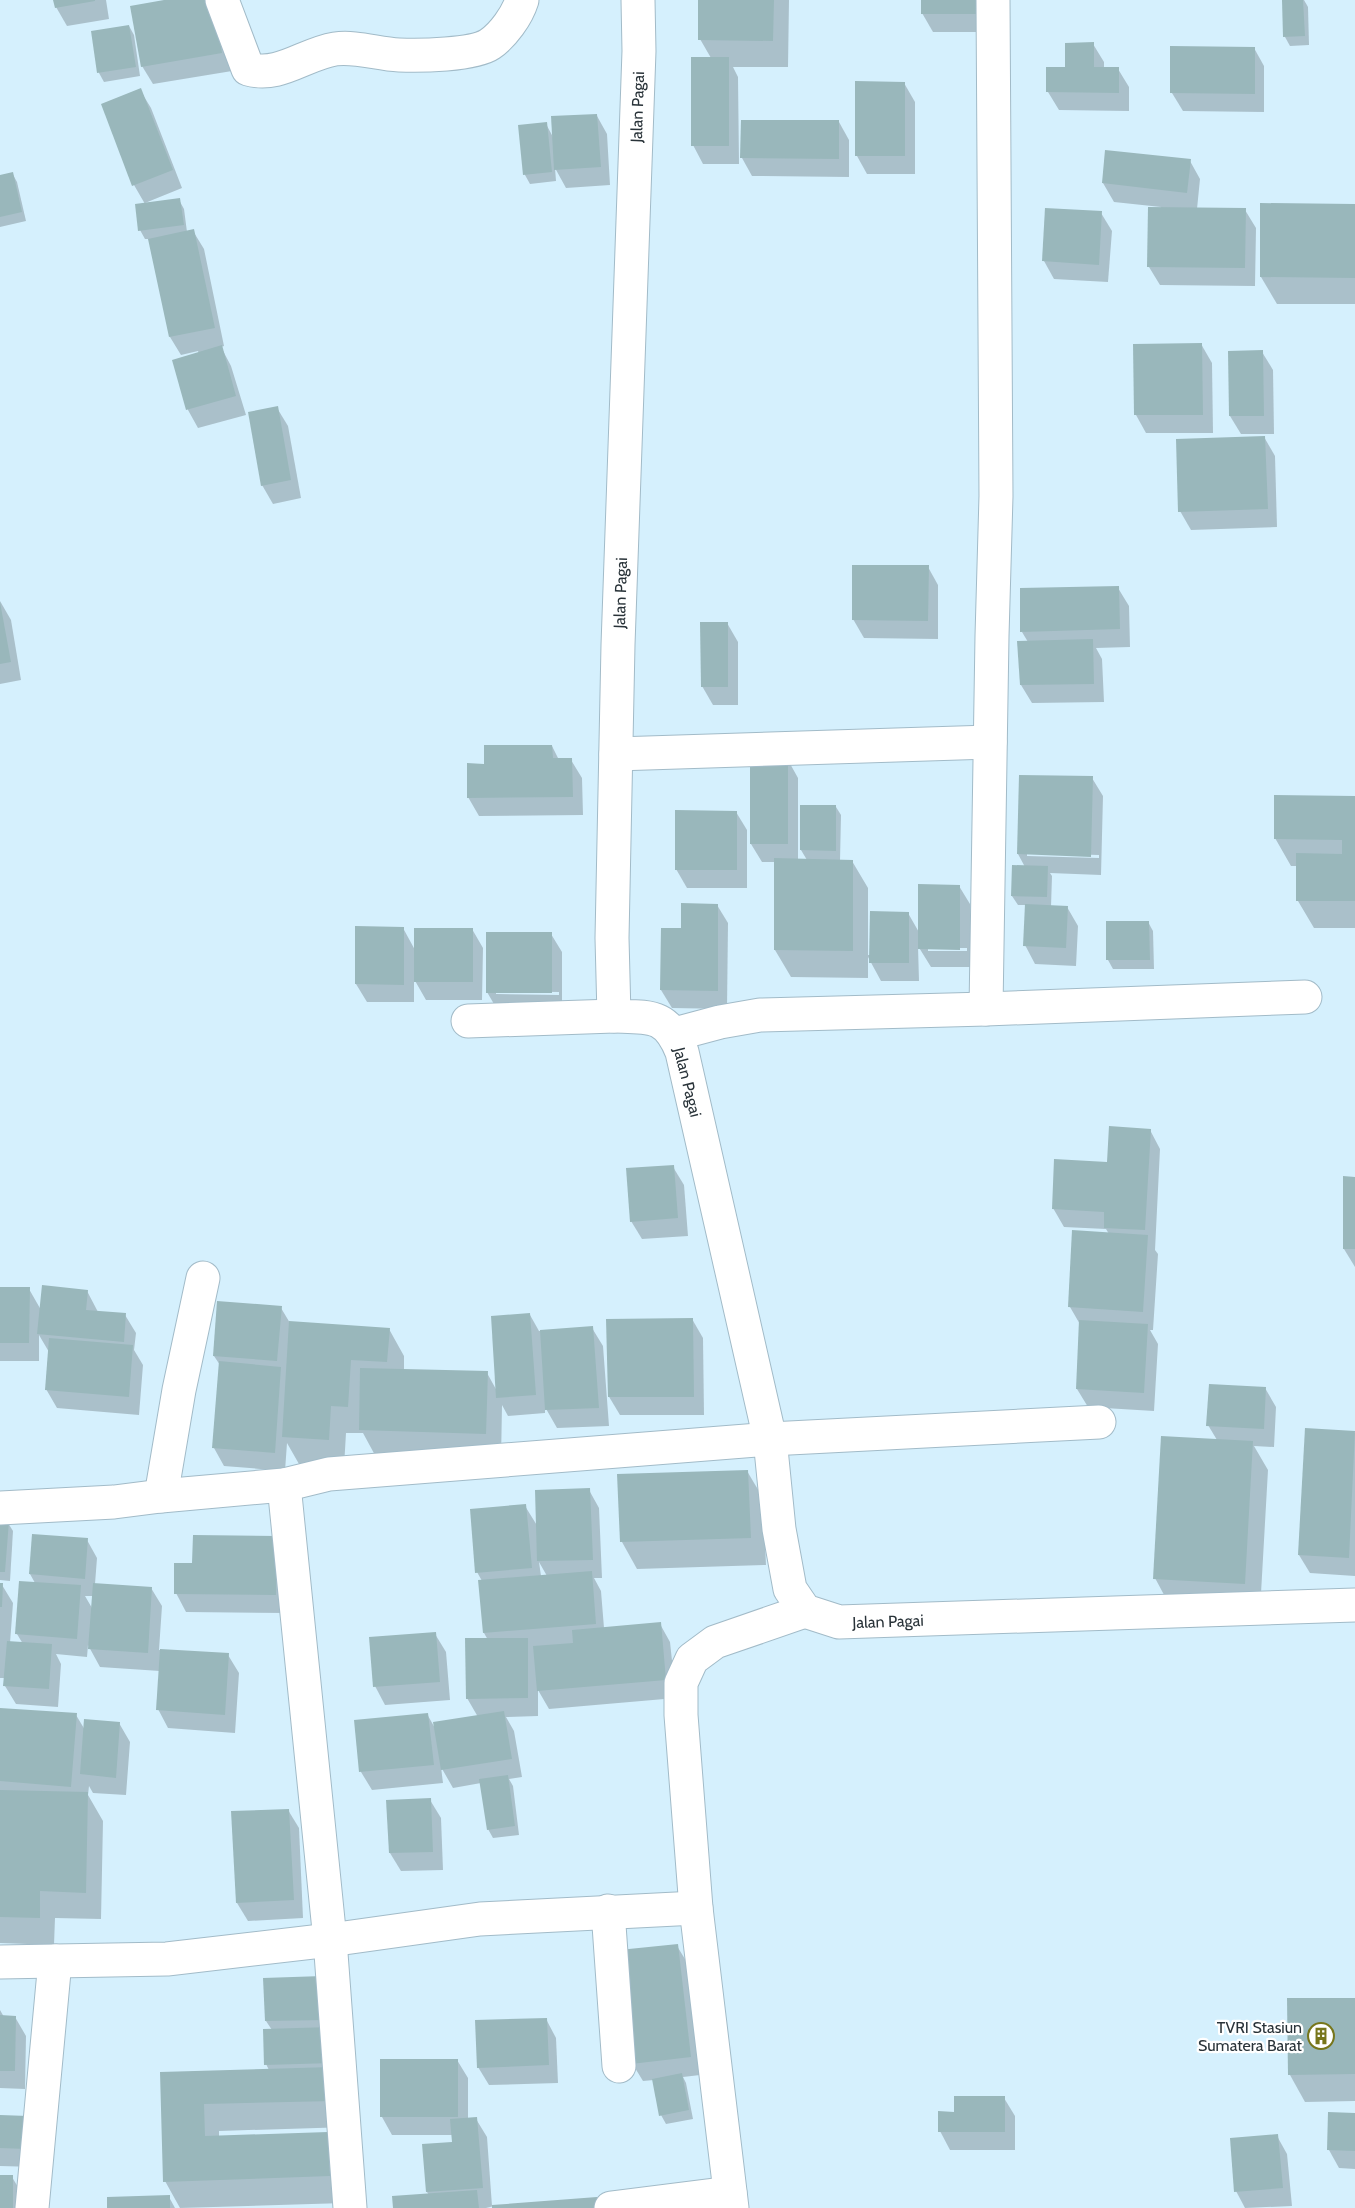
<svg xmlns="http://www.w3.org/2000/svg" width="1355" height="2208" viewBox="0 0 1355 2208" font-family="Cabin,sans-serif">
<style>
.shadow{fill:#0003;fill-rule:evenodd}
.building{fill:#99b7bb}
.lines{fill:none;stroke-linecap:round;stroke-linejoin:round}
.street-casing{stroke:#a2bbc8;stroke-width:35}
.street{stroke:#fff;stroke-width:33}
.labels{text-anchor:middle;stroke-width:4.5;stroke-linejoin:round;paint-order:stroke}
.street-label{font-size:16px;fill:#293339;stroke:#fff}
.poi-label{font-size:16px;fill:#293339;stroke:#fff;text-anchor:end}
</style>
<rect width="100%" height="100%" fill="#d5f0fd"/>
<g class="shadow">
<path d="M55,0H106L109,19L67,26L56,7Z"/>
<path d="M173,0H215L232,71L153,84L142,66Z"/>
<path d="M700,0H789L788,67H733L738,77L739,164H703L693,145L711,58L700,39Z"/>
<path d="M922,0H985V32H933L922,13Z"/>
<path d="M1284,0H1304L1308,7L1309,45L1290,46L1285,37Z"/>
<path d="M129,26L134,35L140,76L104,82L99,73L92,32Z"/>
<path d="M1093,44L1104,62V69H1118L1129,87V111L1059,110L1048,92L1067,69Z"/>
<path d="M1254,48L1264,66V112L1183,111L1172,93Z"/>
<path d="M904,83L915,102V174H867L857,156Z"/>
<path d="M140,90L151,108L182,188L145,203L179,200L184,209L187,232L193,231L204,249L224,346L221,347L231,366L246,415L198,428L188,410L174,361L199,354L198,351L181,355L170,337L149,239H145L140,230L145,204L134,185Z"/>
<path d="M597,116L607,134L610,185L566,188L555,168L556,181L530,184L525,175L520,126L546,124L553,137Z"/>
<path d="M742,121L839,122L849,140V177L752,176L742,158Z"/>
<path d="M1106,151L1190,161L1200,179L1197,209L1245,210L1256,228L1255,286L1160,285L1149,267L1161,207L1114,202L1103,183Z"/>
<path d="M12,173L17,182L26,221L0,227V176Z"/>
<path d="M1355,206V304H1277L1261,277Z"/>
<path d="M1101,213L1112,231L1108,282L1054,279L1044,261Z"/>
<path d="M1201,344L1212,363L1213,433H1146L1136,415Z"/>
<path d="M1262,352L1273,370L1274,434H1241L1230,416Z"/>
<path d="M277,408L288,426L301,498L273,504L262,485Z"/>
<path d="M1264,437L1275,456L1277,527L1191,530L1180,511Z"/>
<path d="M928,567L938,585V639L864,638L853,619Z"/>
<path d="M1118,588L1129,606L1130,647L1096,648L1102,659L1104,702L1032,703L1021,685L1028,642L1022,632Z"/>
<path d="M0,601L11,620L21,680L0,684Z"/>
<path d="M727,623L738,642V705H713L702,686Z"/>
<path d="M552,746L559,760H571L582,778L583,815L479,816L468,797L485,765Z"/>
<path d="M788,760L798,778V860H807L801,850L836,807L841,815L840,861H852L868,888V955H871L908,913L920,934L959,886L970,904V967H931L918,946L919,981H881L868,957V978L791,977L775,950V862H762L751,844ZM928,948H967V951H928Z"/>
<path d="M1020,776L1092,778L1103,796L1101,875L1050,873L1052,876L1051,907H1067L1078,926L1076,966L1035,964L1025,945L1026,905H1018L1012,896L1025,867L1018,854ZM1027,853L1099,855V858L1027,856Z"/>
<path d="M1355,798V928H1314L1298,901V866H1291L1275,838Z"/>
<path d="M736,812L747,830V888H687L676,869Z"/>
<path d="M717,905L728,923L727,1009L672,1008L661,990L683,930Z"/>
<path d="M1107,922H1148L1153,931L1154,969H1113L1108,960Z"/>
<path d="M403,928L415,950L472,929L483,948L482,1000H426L414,979V1002H367L356,984Z"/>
<path d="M551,934L562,952V1011H498L487,992ZM496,991L559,992V995L496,994Z"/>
<path d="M1150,1130L1160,1149L1155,1250L1158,1254L1153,1330H1150L1158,1344L1154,1411L1088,1407L1077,1389L1081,1326L1070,1307L1109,1234L1106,1229L1064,1227L1053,1208Z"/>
<path d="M673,1167L684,1185L688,1236L642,1239L631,1221Z"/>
<path d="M1355,1178V1267L1344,1249Z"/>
<path d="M0,1288L29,1289L41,1310L87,1291L98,1312L125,1315L136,1333L134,1350L143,1365L139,1415L57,1408L46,1389L49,1352L39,1335V1361H0Z"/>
<path d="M281,1308L290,1323L389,1329L404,1356V1370L487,1373L497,1391L530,1315L539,1331L592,1328L603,1346L609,1426L557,1428L545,1407V1413L508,1416L502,1405L501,1461L376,1457L363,1433H346L344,1467L299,1464L287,1443L285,1471L224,1466L214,1448L220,1365L214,1356Z"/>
<path d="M692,1319L703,1338L704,1415H620L608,1395Z"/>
<path d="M1265,1388L1276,1407L1274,1447L1254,1446L1268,1470L1260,1611L1170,1606L1155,1578L1217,1440L1208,1425Z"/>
<path d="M1306,1429L1355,1433V1576L1310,1573L1299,1555Z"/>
<path d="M747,1471L763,1498L766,1565L637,1569L622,1542L619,1476Z"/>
<path d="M589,1490L599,1508L602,1578H594L601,1591L604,1628L660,1624L670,1642L676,1698L549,1709L538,1690V1716L506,1717L514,1731L522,1777L509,1779L513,1786L519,1835L493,1838L488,1829L481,1783L453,1788L441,1767L443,1783L372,1790L361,1772L356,1722L427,1714L436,1730L478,1717L467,1698L488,1640L484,1633L480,1581H482L477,1572L525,1506L538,1527ZM539,1562L547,1576H541Z"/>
<path d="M0,1522L8,1523L13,1531L10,1581L0,1580Z"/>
<path d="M33,1536L87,1540L97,1558L95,1584L151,1588L162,1606L159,1650L228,1655L239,1673L235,1733L168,1728L158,1709L160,1671L100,1667L88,1645L87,1657L56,1654L61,1664L58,1707L16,1704L5,1686V1678H0V1584L2,1585L13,1603L10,1643L23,1644L17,1634L35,1583L30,1574ZM85,1596H93L92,1608Z"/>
<path d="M276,1538L286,1613L186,1612L176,1593L194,1564Z"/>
<path d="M435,1634L446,1652L450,1700L385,1705L375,1686Z"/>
<path d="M0,1709L76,1715L85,1730L119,1723L130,1742L126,1795L93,1793L89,1786L88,1795L103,1821L101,1919L55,1918L54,1945L0,1943Z"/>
<path d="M430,1800L441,1818L443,1870L401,1871L390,1853Z"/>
<path d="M288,1810L299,1828L303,1918L248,1921L237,1903Z"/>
<path d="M677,1946L688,1964L700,2075L683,2077L686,2083L693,2119L666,2124L661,2115L654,2080L643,2081L632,2063Z"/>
<path d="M322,1978L349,2127L219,2131V2137L327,2134L345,2203L180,2208L165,2181L161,2074L269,2070L266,2064L272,2030L266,2021Z"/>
<path d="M1355,1999V2101L1305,2102L1290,2075Z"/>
<path d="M0,2010L4,2017H15L26,2036L25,2089L0,2088Z"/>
<path d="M546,2019L556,2038L558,2083L489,2085L478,2067Z"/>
<path d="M381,2060H457L468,2078V2119H476L487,2137L492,2206L596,2199L602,2208H494V2206L486,2208H394V2197L429,2195L427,2192L424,2145L454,2143L453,2135H392L382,2117Z"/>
<path d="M1004,2098L1015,2116V2150H950L940,2131L956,2113Z"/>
<path d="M1355,2115V2169L1339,2168L1329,2150Z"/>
<path d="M0,2117L36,2167L0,2166Z"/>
<path d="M1277,2136L1287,2154L1292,2206L1245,2208L1236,2191Z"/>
<path d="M0,2176L12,2177L28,2204V2208H0Z"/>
<path d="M169,2197L175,2208H108Z"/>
</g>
<g class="building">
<path d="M53,0H95V1L55,8Z"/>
<path d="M164,0H214L222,53L141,67L130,6Z"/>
<path d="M698,0H774L773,41L698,40Z"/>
<rect x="921" y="0" width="55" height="14"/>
<path d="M1282,0H1303L1305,36L1283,37Z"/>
<path d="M129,25L136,67L97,73L91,31Z"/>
<path d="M1094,42V67H1119V93L1046,92V67H1065V43Z"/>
<path d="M1170,46L1255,47V94L1170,93Z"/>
<rect x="691" y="57" width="38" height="89"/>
<path d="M855,81L905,82V156H855Z"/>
<path d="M141,88L173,170L132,186L101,104Z"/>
<path d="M597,114L601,167L554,170L551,116Z"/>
<path d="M741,120H839V159L740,158Z"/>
<path d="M547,122L552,172L523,175L518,125Z"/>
<path d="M1105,150L1191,159L1187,193L1102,183Z"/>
<path d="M13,172L22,212L0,217V175Z"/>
<path d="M180,198L184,225L138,231L135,204Z"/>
<path d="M1260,203L1355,204V278L1260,277Z"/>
<path d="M1148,207L1246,208L1245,268L1147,267Z"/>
<path d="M1045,208L1102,211L1099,265L1042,261Z"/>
<path d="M194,229L215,328L169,337L148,239Z"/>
<path d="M1202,343L1203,415H1134L1133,344Z"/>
<path d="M222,345L236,396L186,410L172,360Z"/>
<path d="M1263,350L1264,416H1229L1228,351Z"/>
<path d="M278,406L291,480L261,486L248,412Z"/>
<path d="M1265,436L1268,509L1178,512L1176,439Z"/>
<path d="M852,565H929L928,621L852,620Z"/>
<path d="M1119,586L1120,629L1020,632V588Z"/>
<path d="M0,602L11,662L0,664Z"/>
<path d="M700,622H728V687H701Z"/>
<path d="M1093,639L1094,684L1020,685L1017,641Z"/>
<path d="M484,745H552L553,758H572L573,797L467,798V763L484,764Z"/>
<rect x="750" y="758" width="38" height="86"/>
<path d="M1019,775L1093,776L1091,857L1017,854Z"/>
<path d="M1274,795L1355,796V901H1296V853L1342,854V840L1274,839Z"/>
<path d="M800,805H836V851L800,850Z"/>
<path d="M675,810L737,811V870H675Z"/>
<path d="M774,858L853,860V951L774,950Z"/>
<path d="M1012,865L1048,866L1047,897L1011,896Z"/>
<path d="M918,884L960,885V950L918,949Z"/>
<path d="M681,903L718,904V991L660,990L661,928H681Z"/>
<path d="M1025,904L1068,906L1066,948L1023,946Z"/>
<path d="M870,911L909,912V963H869Z"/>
<path d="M1106,921H1149L1150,960H1106Z"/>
<path d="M355,926L404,927V985L355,984Z"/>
<rect x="414" y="928" width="59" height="54"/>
<rect x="486" y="932" width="66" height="61"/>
<path d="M1109,1126L1151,1129L1145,1230L1104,1228V1212L1052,1209L1054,1159L1107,1162Z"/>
<path d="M674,1165L678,1218L630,1222L626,1168Z"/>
<path d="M1343,1176L1355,1177V1249H1343Z"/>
<path d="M1072,1230L1148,1235L1143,1312L1068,1307Z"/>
<path d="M42,1285L88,1290L86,1310L126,1313L124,1342L37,1334Z"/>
<path d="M0,1287H30L29,1343H0Z"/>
<path d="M217,1301L282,1306L277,1361L213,1356Z"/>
<path d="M530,1313L536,1395L496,1398L491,1316Z"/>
<path d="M693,1318L694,1397H608L606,1319Z"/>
<path d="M1079,1320L1148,1324L1144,1393L1076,1389Z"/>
<path d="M289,1321L390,1328L387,1362L351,1360L348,1407L331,1406L329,1440L282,1437Z"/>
<path d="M593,1326L599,1408L545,1410L540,1330Z"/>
<path d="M49,1338L133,1345L129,1397L45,1390Z"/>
<path d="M219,1361L281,1367L275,1453L212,1448Z"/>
<path d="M360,1368L488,1371L486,1434L359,1430Z"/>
<path d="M1209,1384L1266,1387L1264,1429L1206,1426Z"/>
<path d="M1305,1428L1355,1431L1349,1558L1298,1555Z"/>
<path d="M1161,1436L1253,1441L1245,1584L1153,1579Z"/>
<path d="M748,1470L751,1538L620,1542L617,1474Z"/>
<path d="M590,1488L593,1560L537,1561L535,1490Z"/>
<path d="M526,1504L532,1568L475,1573L470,1509Z"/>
<path d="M0,1520L9,1521L5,1572H0Z"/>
<path d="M32,1534L88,1538L85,1579L29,1574Z"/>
<path d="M193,1535L277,1536L276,1595L174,1594V1563H192Z"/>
<path d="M592,1571L596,1624L483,1633L478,1580Z"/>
<path d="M19,1581L81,1585L77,1639L15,1634Z"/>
<path d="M0,1583H3L2,1607H0Z"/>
<path d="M93,1583L152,1587L148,1653L88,1649Z"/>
<path d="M661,1622L666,1680L537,1691L533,1646L573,1643L572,1630Z"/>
<path d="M436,1632L440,1682L373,1687L369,1637Z"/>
<path d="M465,1638H528V1698L466,1699Z"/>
<path d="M7,1641L52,1644L49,1689L3,1686Z"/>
<path d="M160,1649L229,1653L225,1715L156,1710Z"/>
<path d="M0,1708L77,1713L71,1787L0,1781Z"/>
<path d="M504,1711L512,1759L441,1770L433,1722Z"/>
<path d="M428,1713L434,1765L359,1772L354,1720Z"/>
<path d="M84,1719L120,1722L116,1778L80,1774Z"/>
<path d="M508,1775L515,1826L487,1830L479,1779Z"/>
<path d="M0,1790L88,1792L86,1893L40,1891V1918L0,1917Z"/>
<path d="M431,1798L433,1852L389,1853L386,1800Z"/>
<path d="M289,1809L294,1900L236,1903L231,1811Z"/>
<path d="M678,1944L691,2057L631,2064L619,1950Z"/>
<path d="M323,1976L325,2020L265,2021L263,1978Z"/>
<path d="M1287,1998H1355V2074L1288,2075Z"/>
<path d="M0,2015L16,2016L15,2071H0Z"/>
<path d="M547,2018L549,2065L477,2068L475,2020Z"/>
<path d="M332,2027L333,2063L264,2065L263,2029Z"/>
<rect x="380" y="2059" width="78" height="58"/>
<path d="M333,2067L334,2101L204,2104L205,2136L328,2132L330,2176L163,2182L160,2072Z"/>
<path d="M682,2073L689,2110L659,2116L652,2079Z"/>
<path d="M954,2096H1005V2132H938V2111L954,2112Z"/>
<path d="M1328,2112L1355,2113V2151L1327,2150Z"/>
<path d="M0,2115L28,2116L27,2149L0,2148Z"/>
<path d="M477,2117L483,2188L426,2192L422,2144L452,2142L450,2119Z"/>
<path d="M1278,2134L1283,2188L1234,2192L1230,2138Z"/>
<rect x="0" y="2175" width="13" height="33"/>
<path d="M477,2190L479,2208H393L392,2196Z"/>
<path d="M170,2195V2208H107V2197Z"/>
<path d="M597,2197L598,2208H492V2205Z"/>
</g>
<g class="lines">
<defs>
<g id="street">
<path d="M222,0L248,69C280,78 304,54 335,49C356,46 378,54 399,55C419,56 474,55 490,44C503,35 517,16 522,0"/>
<path d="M638,0L639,51L618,645L612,938L614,1016C651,1017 667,1014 682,1052L770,1439L779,1529L790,1589L805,1611L839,1622L1355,1605"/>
<path d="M616,754L990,742"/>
<path d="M986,1009L992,636L996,496L993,0"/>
<path d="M468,1021L614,1016"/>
<path d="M675,1034L720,1022L760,1015L986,1009L1305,997"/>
<path d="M284,1485L330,1940L350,2208"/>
<path d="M161,1496L179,1390L203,1278"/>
<path d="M0,1508L114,1502L161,1496L284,1485L329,1474L770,1439L1099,1422"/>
<path d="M608,1911L619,2066"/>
<path d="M0,1962L167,1959L330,1940L480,1919L696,1908"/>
<path d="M32,2208L55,1961"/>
<path d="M611,2208L730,2193"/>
<path d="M732,2208L696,1908L681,1715V1683L692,1659L715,1642L805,1611"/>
</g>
</defs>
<use href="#street" class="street-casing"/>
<use href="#street" class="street"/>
</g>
<defs>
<symbol id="building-ring" viewBox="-11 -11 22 22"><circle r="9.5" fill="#fff" stroke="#77761b" stroke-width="1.5"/><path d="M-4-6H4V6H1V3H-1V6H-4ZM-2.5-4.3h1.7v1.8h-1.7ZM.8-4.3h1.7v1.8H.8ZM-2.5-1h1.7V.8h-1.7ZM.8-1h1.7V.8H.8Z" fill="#77761b"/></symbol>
</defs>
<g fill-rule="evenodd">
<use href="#building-ring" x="1306" y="2021" width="30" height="30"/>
</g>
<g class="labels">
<g class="street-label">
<text transform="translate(637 107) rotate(-88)" y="6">Jalan Pagai</text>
<text transform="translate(620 593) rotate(-88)" y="6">Jalan Pagai</text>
<text transform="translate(688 1082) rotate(76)" y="6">Jalan Pagai</text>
<text transform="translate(888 1621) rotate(-2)" y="6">Jalan Pagai</text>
</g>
<g class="poi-label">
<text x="1302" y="2033">TVRI Stasiun<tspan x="1302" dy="18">Sumatera Barat</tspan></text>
</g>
</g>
</svg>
